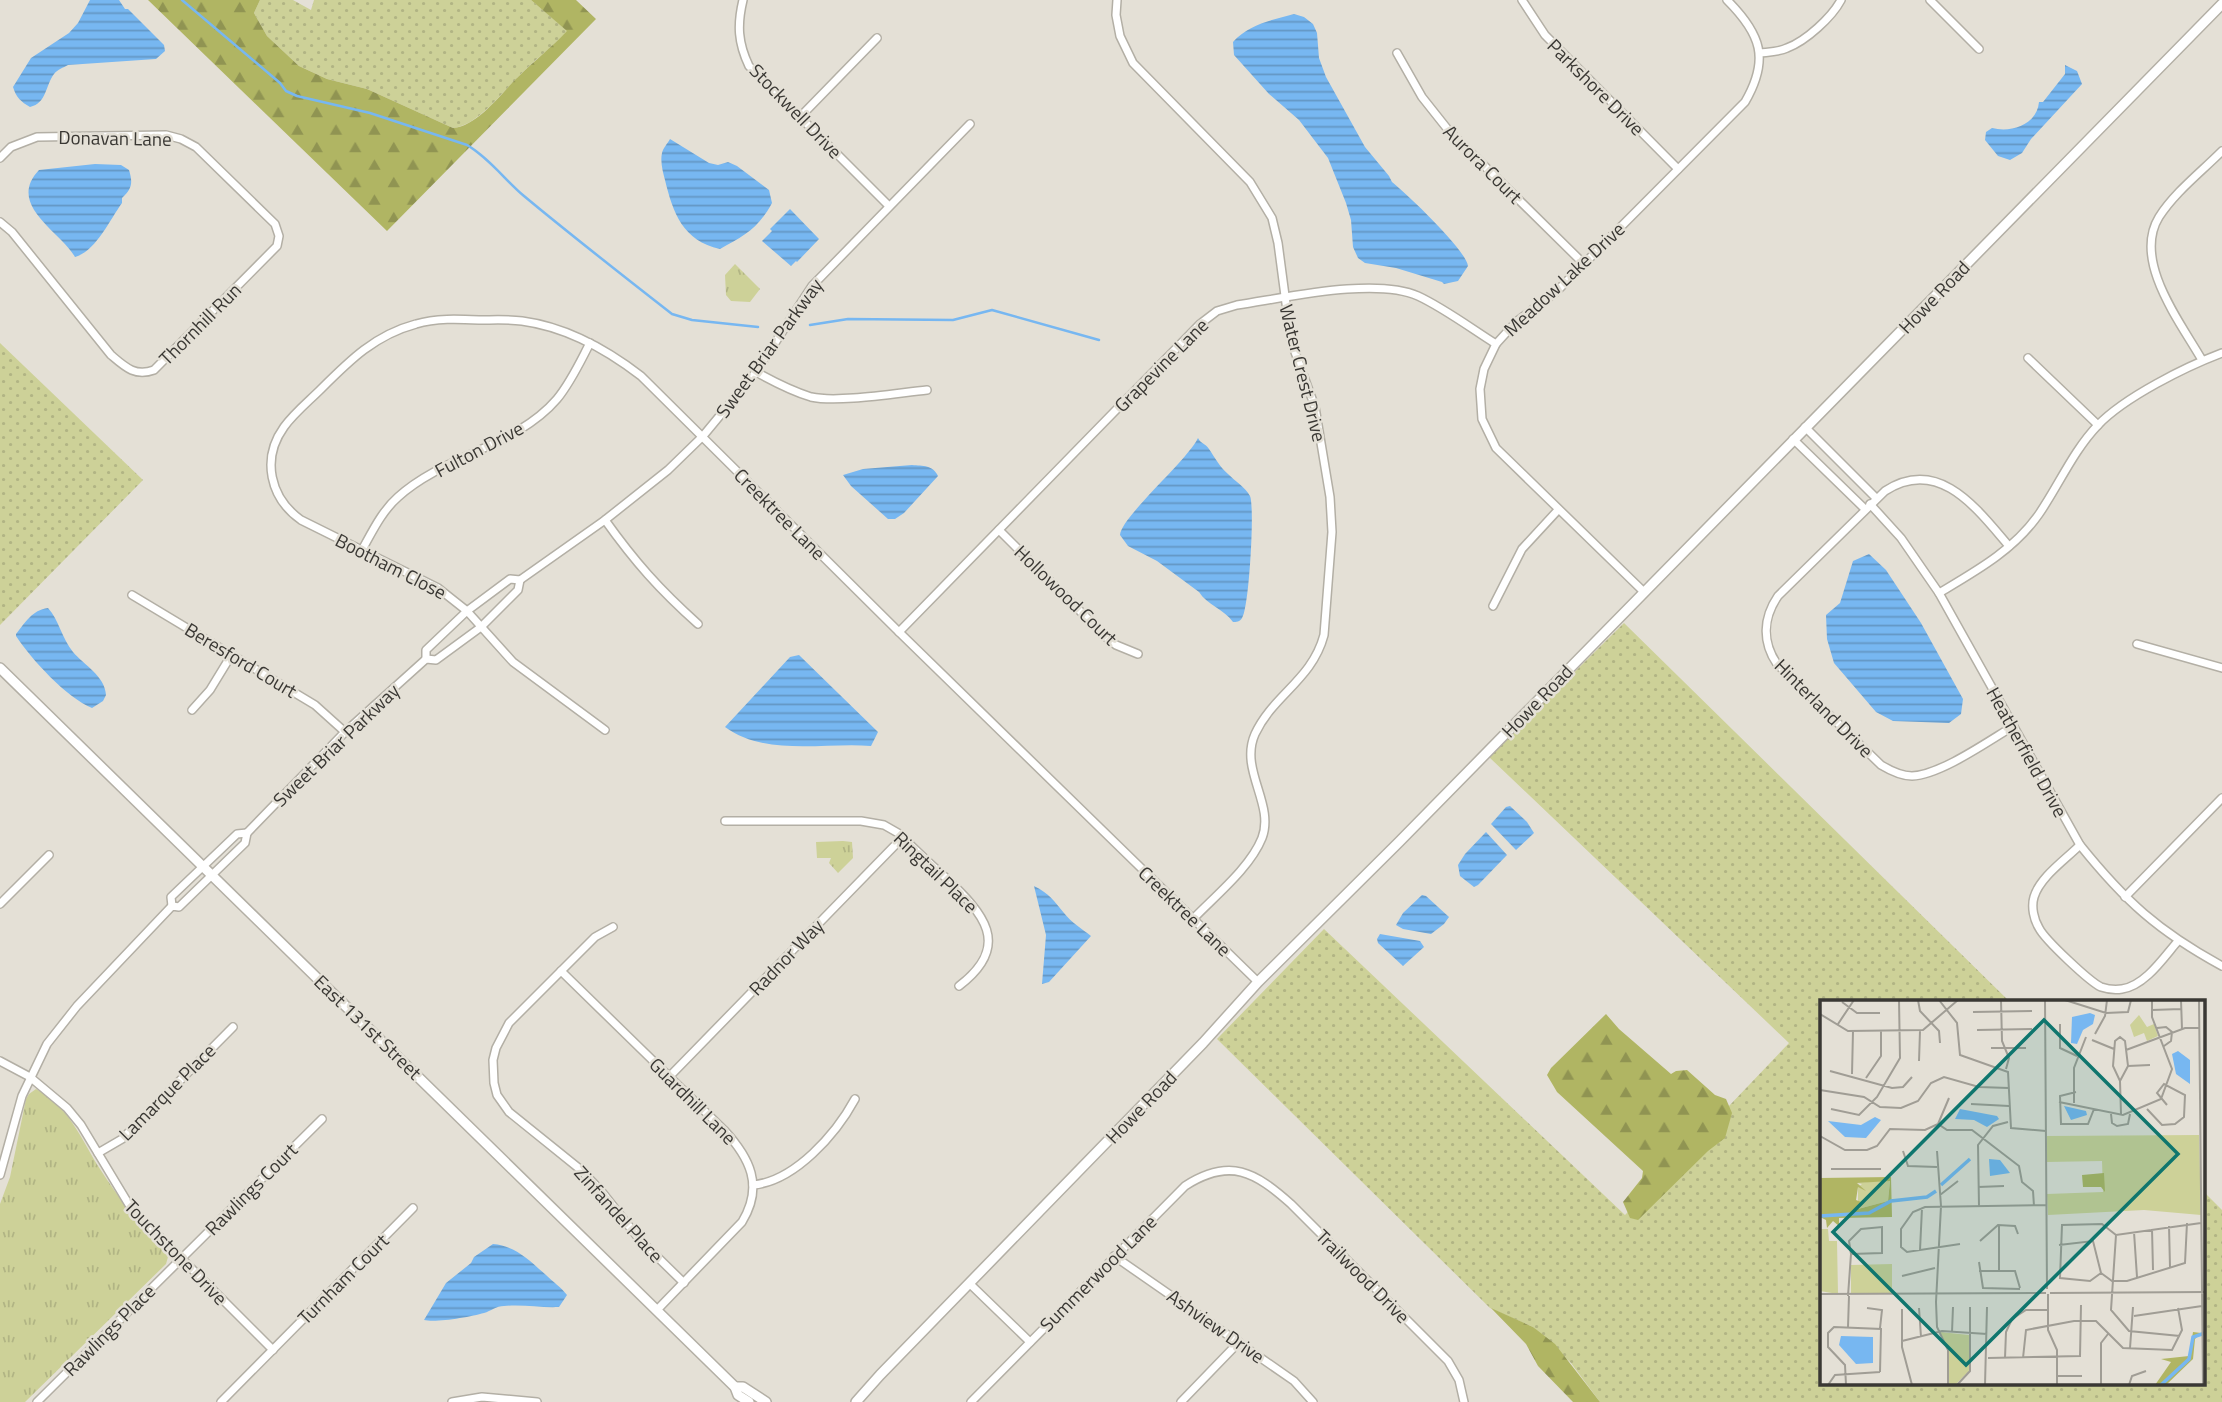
<svg xmlns="http://www.w3.org/2000/svg" width="2222" height="1402" viewBox="0 0 2222 1402" font-family="'Titillium Web',sans-serif">
<style>
.grass{fill:url(#grass-dots)}
.forest{fill:url(#forest-firs)}
.park{fill:url(#park-tufts)}
.water{fill:url(#water-rules)}
.lines{fill:none;stroke-linecap:round;stroke-linejoin:round}
.stream{stroke:#77b7f1;stroke-width:2.5}
.minor-casing{stroke:#b3afa5;stroke-width:10}
.tertiary-casing{stroke:#b3afa5;stroke-width:12}
.minor{stroke:#fff;stroke-width:7}
.tertiary{stroke:#fff;stroke-width:9}
.labels{text-anchor:middle;stroke-width:5;stroke-linejoin:round;paint-order:stroke}
.street-label{font-size:19px;fill:#3a3834;stroke:#e4e0d6}
.inset-river{fill:none;stroke:#77b7f1;stroke-width:3.5}
.inset-road{fill:none;stroke:#a09d95;stroke-width:2}
.view{fill:#0f766e;fill-opacity:0.15;stroke:#0f766e;stroke-width:3.5}
.inset-edge{fill:none;stroke:#3a3834;stroke-width:3.5}
</style>
<defs>
<pattern id="grass-dots" width="8" height="8" patternUnits="userSpaceOnUse" patternTransform="scale(1.75)"><rect width="8" height="8" fill="#cdd198"/><path d="M2 2h.1M6 6h.1" fill="none" stroke="#b1b484" stroke-width="1.8" stroke-linecap="round"/></pattern>
<pattern id="forest-firs" width="22" height="20" patternUnits="userSpaceOnUse" patternTransform="scale(1.75)"><rect width="22" height="20" fill="#b0b563"/><path d="M5 1l3.5 6h-7zM16 11l3.5 6h-7z" fill="#909452"/></pattern>
<pattern id="park-tufts" width="24" height="20" patternUnits="userSpaceOnUse" patternTransform="scale(1.75)"><rect width="24" height="20" fill="#cdd198"/><path d="M3 7l-1-3M5 7V3M7 7l1-3M15 17l-1-3M17 17v-4M19 17l1-3" fill="none" stroke="#b1b484"/></pattern>
<pattern id="water-rules" width="6" height="5" patternUnits="userSpaceOnUse" patternTransform="scale(1.75)"><rect width="6" height="5" fill="#77b7f1"/><path d="M0 2.5h6" fill="none" stroke="#6396c4"/></pattern>
</defs>
<rect width="100%" height="100%" fill="#e4e0d6"/>
<g class="grass">
<path d="M260,0H293L311,10L314,0H531L568,31C551,48 532,62 516,79C500,95 476,126 453,128L367,89L327,79L299,66L267,36L254,13Z"/>
<path d="M0,343L143,480L0,625Z"/>
<path d="M1624,623L2009,1001H1821V1383H2203V1191L2222,1210V1402H1600L1571,1363L1533,1327L1490,1308L1217,1039L1324,929L1625,1215L1789,1043L1489,757Z"/>
</g>
<g class="forest">
<path d="M148,0H260L254,13L267,36L299,66L327,79L367,89L453,128C478,126 501,93 518,77C534,61 552,47 567,31L531,0H576L596,19L387,231Z"/>
<path d="M1606,1014L1619,1029L1671,1074L1676,1071L1687,1070L1715,1095L1726,1099L1732,1113L1725,1138L1708,1151L1638,1220L1630,1218L1623,1202L1642,1178L1643,1171L1557,1092L1547,1075L1551,1068Z"/>
<path d="M1491,1308L1533,1327L1555,1344L1600,1402H1573L1538,1366L1526,1344Z"/>
</g>
<g class="park">
<path d="M735,264L760,289L750,302L731,301L726,295L725,275Z"/>
<path d="M843,841L852,842L853,858L838,873L829,863L831,858H817L816,842Z"/>
<path d="M36,1089C68,1104 82,1141 100,1169C119,1199 140,1225 165,1250L168,1257L166,1264L25,1402H0V1204L10,1177L26,1099L29,1094Z"/>
</g>
<g class="water">
<path d="M90,0H119L125,9H128L164,45L165,51L156,59L68,65C63,68 58,69 54,74C45,86 47,103 30,107C21,102 16,97 13,87L31,58L69,33L78,23Z"/>
<path d="M1294,14L1304,17L1313,24L1317,33L1319,58L1326,77L1365,147L1389,176L1392,182C1407,194 1466,250 1468,266L1458,281L1444,284L1442,282L1396,268L1365,263L1358,258L1353,247L1351,220L1346,203L1328,158L1299,120L1269,94L1234,55L1233,42C1249,24 1272,20 1294,14Z"/>
<path d="M2065,65L2077,71L2082,84L2031,139L2022,153L2010,160L1998,156L1985,140L1986,132L1992,128C2011,133 2037,125 2039,102H2043L2065,74Z"/>
<path d="M670,139L709,163L718,165L728,162L737,166L769,190L772,203C758,229 744,236 720,249C683,241 673,213 665,180C663,172 660,162 662,153C663,148 668,143 670,139Z"/>
<path d="M95,164L121,165L129,170C133,183 132,189 122,198V203C109,221 96,251 75,257C60,231 6,205 39,170Z"/>
<path d="M790,209L819,239L797,262L796,261L791,266L762,241L772,231L770,229Z"/>
<path d="M1198,438C1201,444 1205,443 1209,449C1215,458 1220,467 1228,474C1235,481 1245,487 1250,496C1255,507 1249,610 1242,618C1240,622 1236,622 1233,622C1224,609 1207,605 1199,592L1157,561L1128,546L1120,535C1121,517 1187,461 1198,438Z"/>
<path d="M912,465C923,466 933,465 938,476L904,513L895,519H888L851,486L843,475L863,469Z"/>
<path d="M1869,554L1886,570L1921,623L1963,699L1961,714L1949,723L1893,721L1876,712L1834,663L1827,639L1826,615L1840,603L1853,561Z"/>
<path d="M48,608C59,620 62,639 73,652C84,665 105,676 106,695L103,701L92,708C67,698 31,659 16,636V634C25,623 32,610 48,608Z"/>
<path d="M799,655L878,732L871,746C825,742 766,757 725,727L790,657Z"/>
<path d="M1510,806L1527,822L1534,833L1516,850L1491,824L1506,807Z"/>
<path d="M1486,832L1507,855L1478,885L1474,887L1460,876L1458,865L1465,854Z"/>
<path d="M1034,886C1049,893 1055,902 1064,913C1071,922 1082,929 1091,936L1049,982L1042,984L1046,935Z"/>
<path d="M1422,895L1426,896L1449,917L1444,924L1431,934L1403,929L1396,925L1403,913Z"/>
<path d="M1380,934L1420,941L1424,947L1403,966L1378,943L1377,939Z"/>
<path d="M493,1244C516,1246 530,1261 546,1275C553,1282 561,1287 567,1295L559,1307C541,1308 523,1304 504,1306C496,1306 491,1311 484,1313C470,1317 436,1323 424,1320L446,1283L471,1263L474,1257Z"/>
</g>
<g class="lines">
<g class="stream">
<path d="M182,0L280,83L286,91L297,96L370,113L467,145C489,158 505,180 524,196C572,236 622,275 672,314L692,320L758,327"/>
<path d="M810,325L848,319L953,320L992,310L1099,340"/>
</g>
<defs>
<g id="minor">
<path d="M743,0C737,25 738,43 749,66L889,206"/>
<path d="M1117,0L1116,15L1120,36L1133,63L1250,182L1272,218L1278,243L1291,341L1315,407L1330,497L1332,532L1324,635C1312,680 1273,695 1255,734C1239,770 1275,804 1262,838C1250,868 1215,896 1193,919"/>
<path d="M1522,0L1545,35L1678,169"/>
<path d="M1930,0L1979,49"/>
<path d="M1397,53L1422,97L1449,131L1584,264"/>
<path d="M1760,53C1768,52 1779,52 1787,48C1806,41 1832,17 1841,0"/>
<path d="M800,117L877,38"/>
<path d="M0,158L11,147L37,137L166,135L181,139L196,147L275,224L279,236L277,246L154,370C135,377 125,367 111,355L12,232L0,222"/>
<path d="M2028,358L2098,425"/>
<path d="M2202,360C2181,323 2132,261 2159,217C2175,192 2201,172 2222,151"/>
<path d="M756,372C774,382 791,391 811,397C838,403 897,393 927,390"/>
<path d="M1805,427L1876,498"/>
<path d="M1793,439L1865,509"/>
<path d="M1870,504L1901,538L1939,593L2080,845C2125,901 2158,931 2222,966"/>
<path d="M605,520C635,562 659,589 698,624"/>
<path d="M999,530L1107,638L1116,645L1138,654"/>
<path d="M2009,546C1977,509 1939,456 1885,491L1778,596C1763,618 1762,642 1777,664L1881,765C1891,771 1901,776 1912,776C1940,775 1987,742 2012,727"/>
<path d="M362,550C372,532 382,511 398,497C444,455 516,447 557,399C571,382 580,362 590,343"/>
<path d="M1644,592L1496,448L1482,419L1480,389L1484,369L1496,344L1516,322L1556,292L1745,102C1770,59 1761,34 1727,0"/>
<path d="M1939,593C1976,571 2014,550 2039,514C2059,485 2073,451 2098,425C2125,397 2185,367 2222,353"/>
<path d="M132,595L315,705L345,732"/>
<path d="M1493,606L1522,549L1558,510"/>
<path d="M899,632L1200,324L1217,311L1237,305C1285,298 1375,277 1418,296C1444,308 1472,329 1496,344"/>
<path d="M2137,644L2222,668"/>
<path d="M426,659V650L467,611L510,579L520,580L605,520L668,470L703,436L756,372L812,286L970,124"/>
<path d="M192,710L210,690L232,654"/>
<path d="M605,730L513,662L467,611L438,588L301,520C270,498 261,459 284,427C294,413 309,401 321,389C350,360 375,335 416,324C436,318 458,319 479,320C493,320 508,319 522,321C567,327 606,349 641,376L899,632L1258,982"/>
<path d="M725,821H861L884,825L898,833C914,848 929,863 945,877C983,913 1013,945 959,986"/>
<path d="M2080,845C2065,860 2040,877 2034,897C2031,907 2034,920 2039,928C2045,940 2090,982 2101,987C2107,989 2116,990 2122,989C2145,986 2164,957 2178,941"/>
<path d="M2125,897L2222,798"/>
<path d="M0,904L49,855"/>
<path d="M172,906L171,897L237,834L247,833"/>
<path d="M613,927L595,937L509,1023L496,1048L493,1060L494,1083L497,1095L509,1112L581,1170L602,1192L640,1240L684,1283"/>
<path d="M561,971L724,1130C750,1158 764,1186 742,1222L657,1310"/>
<path d="M0,1061L30,1077L67,1108L81,1125L131,1208L273,1350"/>
<path d="M669,1077L903,837"/>
<path d="M98,1153L122,1139L233,1027"/>
<path d="M0,1175L22,1096L47,1044L77,1006L172,906L179,907L245,843L247,833L345,732L426,659L436,660L481,627L518,590L520,580"/>
<path d="M753,1185C795,1181 836,1134 855,1099"/>
<path d="M1114,1256L1294,1381L1313,1402"/>
<path d="M969,1283L1030,1342"/>
<path d="M37,1402L322,1119"/>
<path d="M221,1402L413,1208"/>
<path d="M452,1402L482,1397L537,1402"/>
<path d="M971,1402L1185,1186C1230,1157 1255,1172 1291,1204L1448,1361L1459,1380L1464,1402"/>
<path d="M1181,1402L1239,1342"/>
</g>
<g id="tertiary">
<path d="M0,668L735,1387L738,1395L749,1402"/>
<path d="M735,1387H743L766,1402"/>
<path d="M856,1402L880,1375L1203,1043L1258,982L1399,842L2222,4"/>
</g>
</defs>
<use href="#minor" class="minor-casing"/>
<use href="#tertiary" class="tertiary-casing"/>
<use href="#minor" class="minor"/>
<use href="#tertiary" class="tertiary"/>
</g>
<g class="labels">
<g class="street-label">
<text transform="translate(1596 87) rotate(45)" y="7">Parkshore Drive</text>
<text transform="translate(796 111) rotate(46)" y="7">Stockwell Drive</text>
<text transform="translate(115 138) rotate(1)" y="7">Donavan Lane</text>
<text transform="translate(1483 164) rotate(45)" y="7">Aurora Court</text>
<text transform="translate(1564 279) rotate(-43)" y="7">Meadow Lake Drive</text>
<text transform="translate(1934 297) rotate(-46)" y="7">Howe Road</text>
<text transform="translate(200 324) rotate(-45)" y="7">Thornhill Run</text>
<text transform="translate(769 348) rotate(-54)" y="7">Sweet Briar Parkway</text>
<text transform="translate(1161 365) rotate(-45)" y="7">Grapevine Lane</text>
<text transform="translate(1303 373) rotate(76)" y="7">Water Crest Drive</text>
<text transform="translate(479 449) rotate(-28)" y="7">Fulton Drive</text>
<text transform="translate(780 514) rotate(45)" y="7">Creektree Lane</text>
<text transform="translate(391 566) rotate(27)" y="7">Bootham Close</text>
<text transform="translate(1066 595) rotate(44)" y="7">Hollowood Court</text>
<text transform="translate(241 660) rotate(31)" y="7">Beresford Court</text>
<text transform="translate(1537 701) rotate(-46)" y="7">Howe Road</text>
<text transform="translate(1824 708) rotate(45)" y="7">Hinterland Drive</text>
<text transform="translate(336 745) rotate(-44)" y="7">Sweet Briar Parkway</text>
<text transform="translate(2027 752) rotate(61)" y="7">Heatherfield Drive</text>
<text transform="translate(936 872) rotate(44)" y="7">Ringtail Place</text>
<text transform="translate(1185 911) rotate(44)" y="7">Creektree Lane</text>
<text transform="translate(786 957) rotate(-46)" y="7">Radnor Way</text>
<text transform="translate(368 1027) rotate(44)" y="7">East 131st Street</text>
<text transform="translate(167 1092) rotate(-45)" y="7">Lamarque Place</text>
<text transform="translate(693 1101) rotate(45)" y="7">Guardhill Lane</text>
<text transform="translate(1141 1107) rotate(-46)" y="7">Howe Road</text>
<text transform="translate(251 1189) rotate(-45)" y="7">Rawlings Court</text>
<text transform="translate(619 1214) rotate(48)" y="7">Zinfandel Place</text>
<text transform="translate(176 1252) rotate(46)" y="7">Touchstone Drive</text>
<text transform="translate(1098 1273) rotate(-45)" y="7">Summerwood Lane</text>
<text transform="translate(1363 1276) rotate(45)" y="7">Trailwood Drive</text>
<text transform="translate(343 1279) rotate(-45)" y="7">Turnham Court</text>
<text transform="translate(1216 1326) rotate(35)" y="7">Ashview Drive</text>
<text transform="translate(109 1330) rotate(-45)" y="7">Rawlings Place</text>
</g>
</g>
<g transform="translate(1820 1000)">
<rect width="385" height="385" fill="#e4e0d6"/>
<path d="M379,135L381,215L324,210L228,215L227,194L283,192L282,161L227,162V136ZM70,180L68,201L38,209V187L42,184L37,183ZM0,229H8L9,241H17L18,294L0,291ZM72,264V294H31V265Z" fill="#cdd198"/>
<path d="M284,173L285,192L281,187H263L262,175ZM71,177L72,217L19,218V226L13,221L7,228L6,220L0,217V178ZM70,181L68,201L38,209L44,203L36,200L38,187L46,191L37,183ZM373,332L381,333L375,339L373,359L346,385H335L351,362L341,359L369,356Z" fill="#b0b563" fill-rule="evenodd"/>
<path d="M319,15L327,27L334,24L338,36L327,41L324,33L314,37L310,25ZM120,332L149,335V371L136,384H129V351Z" fill="#cdd198"/>
<path d="M270,13L275,15L273,24L263,30L257,44L251,43L252,17ZM358,51L370,60V84L356,74L352,54ZM244,106L266,111L267,115L251,120ZM140,109L177,116L179,119L167,127L154,120L135,119ZM55,117L61,120L46,138L25,137L8,121L41,125ZM169,159L180,160L190,173L170,176ZM21,336L53,337V363L36,364L19,345Z" fill="#77b7f1"/>
<path class="inset-river" d="M121,185L150,159M0,216L49,213L71,201L107,197L116,191M341,385L369,359L373,337L385,333"/>
<path class="inset-road" d="M98,0L100,11L119,31L120,43M119,0L137,23L140,55L188,72L191,128L226,131M181,0L182,41L189,58L186,69M225,0L227,289M245,0L286,13L308,12L311,0M361,0L362,29M379,0L383,385M22,2L37,13H60M332,10L361,9M153,12L212,11M0,14L28,31L103,30L138,0M18,24L34,0M240,24V48L257,56M337,28L346,27L352,32L351,41L344,46M157,30L212,29M275,34L285,16L287,0M300,37L305,41L308,66L300,81L293,66L295,41ZM272,40L294,49M171,48H206M306,50L365,28H379M99,61L100,31M308,66L330,65M10,71L72,88L83,87L92,77M32,74L33,31M46,78L61,56V31M300,81L301,114M0,90L44,97L60,107L81,108L98,101L111,83L124,77L159,87L189,88M256,92L240,96L241,124H268L274,109M239,102L303,115L341,99L352,69L332,17V0M254,103V68L266,37M151,104L189,106M11,109L39,115L57,97L80,58L79,0M327,109L342,125L355,124L364,117L365,95L344,84L337,93L347,105M291,114L292,123L297,126L308,124L310,114M118,124L129,98M0,136L25,150H47L57,146L70,129L105,130L118,124L127,130H152L199,166L202,182L213,191L214,206M83,151L88,166L117,167M11,169H61M158,187L184,186M120,195L138,181M159,206L158,145L173,126L188,122M179,225V270M349,226L350,267M62,227V253L31,254L29,241L41,229ZM332,229L333,270M314,232L317,277M296,235L291,310L309,331L360,336M160,241L178,225L195,226L198,234M140,244L87,252L81,247V229L93,212L105,207L226,205M239,245L273,241L281,273L292,281H307L365,263L367,223M100,250L102,208M159,262L163,288L200,289M159,271H195L200,288M281,273L270,281L240,278L242,225L282,224L296,235L381,223M82,276L115,268M230,293L385,292M0,294L226,293M228,294V330L237,350V385M28,296L31,254M116,302L121,206L117,151M116,302L117,327L128,350V385M47,308L62,310L60,328M99,308L101,337M82,309V347L92,385M314,316L382,306M28,327L29,296M132,332L133,307M82,341L122,331L167,334M310,348L313,307M168,358L260,356L261,305M185,358L186,332L192,319L206,310H228M203,358L206,330L254,321H276L303,348L352,350L362,330L358,308M237,376H262M8,385L15,375L60,372M26,385L25,365L8,347V333L14,327L61,329L60,372M137,385L150,371V307M165,385L167,307M281,385V343L288,334M309,385L312,376L326,371"/>
<path class="view" d="M224,20L358,154L146,365L13,232Z"/>
<rect width="385" height="385" class="inset-edge"/>
</g>
</svg>
